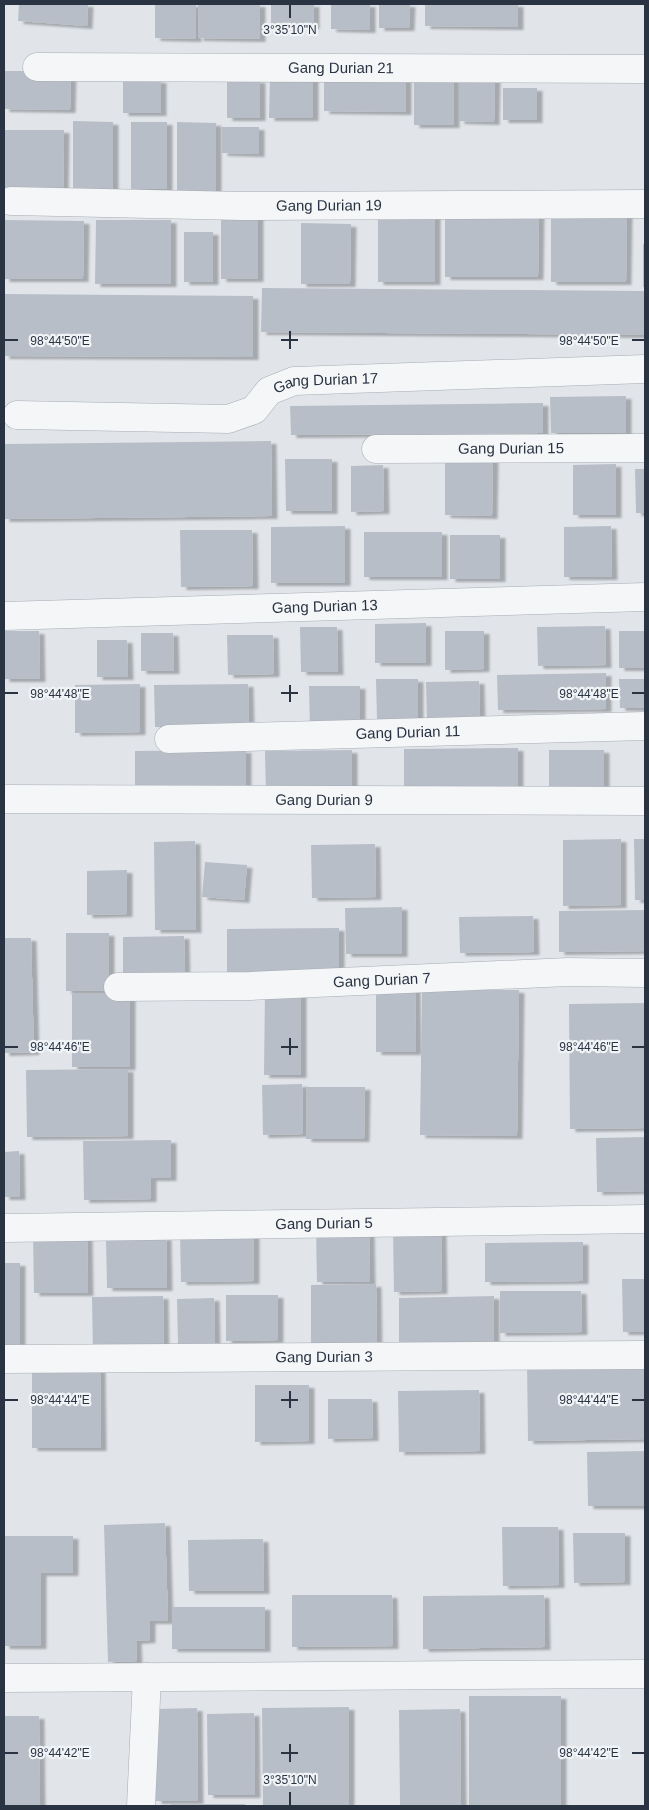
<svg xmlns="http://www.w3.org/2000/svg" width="649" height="1810" viewBox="0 0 649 1810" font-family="Arial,sans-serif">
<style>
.building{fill:#b8bec7;filter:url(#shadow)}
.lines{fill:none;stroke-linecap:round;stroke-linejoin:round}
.minor-casing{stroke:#a6acb4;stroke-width:29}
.minor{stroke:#f4f6f8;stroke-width:28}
.ticks{fill:none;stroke:#293342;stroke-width:2}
.labels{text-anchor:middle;stroke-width:4.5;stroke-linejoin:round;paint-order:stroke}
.street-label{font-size:15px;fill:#293342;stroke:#f1f4f7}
.ticks-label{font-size:12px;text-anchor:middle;fill:#293342;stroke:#f1f4f7;stroke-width:4.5;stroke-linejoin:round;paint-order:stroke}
</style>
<defs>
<filter id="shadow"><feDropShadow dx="5.5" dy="3" stdDeviation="1" flood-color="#0004"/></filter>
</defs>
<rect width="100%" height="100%" fill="#e1e5ea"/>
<g class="building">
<path d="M19,4H88L87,26L18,21Z"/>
<path d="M155,4H196V39L155,38Z"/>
<path d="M198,4H260V39L198,38Z"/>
<rect x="271" y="4" width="43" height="22"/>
<path d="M331,4H370V30L331,29Z"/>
<path d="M379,4H410L409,28H379Z"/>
<path d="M425,4H518V27L425,26Z"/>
<path d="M4,71H71L70,110L4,109Z"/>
<path d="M324,73H406V112L324,111Z"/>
<path d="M270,75H313V118H269Z"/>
<path d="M414,75L454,76V125H414Z"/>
<path d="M459,78H495L494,122L459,121Z"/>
<path d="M123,79L161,80V113H123Z"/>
<path d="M227,79L260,80V118H227Z"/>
<rect x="503" y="88" width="34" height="32"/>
<path d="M73,121L113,122V193H73Z"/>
<rect x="131" y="122" width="36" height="67"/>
<path d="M177,122L216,123V196H177Z"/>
<path d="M222,127H259V154L222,153Z"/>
<path d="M4,130H64L63,195H4Z"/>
<path d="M445,210L539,211L538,277H445Z"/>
<rect x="221" y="213" width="37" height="66"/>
<path d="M551,213H627L626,282H551Z"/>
<path d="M378,214L435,215V282H378Z"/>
<path d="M4,220L84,221L83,279H4Z"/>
<path d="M96,220H171V284H95Z"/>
<path d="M301,223L351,224L350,284H301Z"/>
<rect x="184" y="232" width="29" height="50"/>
<rect x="643" y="244" width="2" height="43"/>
<path d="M262,288L645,291V335L261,332Z"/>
<path d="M4,294L253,296V357L4,356Z"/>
<path d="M626,396V433H551L550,397Z"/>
<path d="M543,403V433L291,435L290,406Z"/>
<path d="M271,441L272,516L4,519V444Z"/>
<path d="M445,455H493L492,516L445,515Z"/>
<path d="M285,459H332V511H286Z"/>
<path d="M616,464V515H573V465Z"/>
<path d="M383,465L384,511L351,512V466Z"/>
<path d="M635,469H645V513H636Z"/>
<path d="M345,526V583H271V527Z"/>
<path d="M611,526L612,577H564V527Z"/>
<path d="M180,530H252L253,586L181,587Z"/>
<rect x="364" y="532" width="78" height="45"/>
<rect x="450" y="535" width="50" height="44"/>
<path d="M426,623V663H375V624Z"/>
<path d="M605,626L606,665L538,666L537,627Z"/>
<path d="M300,627H337L338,672H301Z"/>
<path d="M4,631H39L40,679H4Z"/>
<path d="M445,631H484V669L445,670Z"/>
<rect x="619" y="631" width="26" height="37"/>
<path d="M141,633H173L174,671H141Z"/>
<path d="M227,635H273L274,674L228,675Z"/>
<path d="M97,640H127L128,677H97Z"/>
<path d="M606,673V709L498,710L497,675Z"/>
<path d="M376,679H418V720H377Z"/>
<path d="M619,679H645V708H620Z"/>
<path d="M479,681L480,722H427L426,682Z"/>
<path d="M140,684V732L75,733V685Z"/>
<path d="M248,684L249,726L155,727L154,685Z"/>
<path d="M309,686H360V730L310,731Z"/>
<path d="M518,748V794L404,795V749Z"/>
<path d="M246,750V794L135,795V751Z"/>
<path d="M352,750V794L266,795L265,751Z"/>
<path d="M549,750H604V793L549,794Z"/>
<path d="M621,839V905L563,906V840Z"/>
<path d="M634,839H645V900H635Z"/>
<path d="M195,841L196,930H155L154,842Z"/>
<path d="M375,844L376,897L312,898L311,845Z"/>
<path d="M205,862L247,865L244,900L202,897Z"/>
<path d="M127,870V914L87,915V871Z"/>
<path d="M402,907V954H346L345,908Z"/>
<path d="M645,910V951L559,952V911Z"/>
<path d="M533,916L534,952L460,953L459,917Z"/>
<path d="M339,928V979L227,980V929Z"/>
<rect x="66" y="933" width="43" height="58"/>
<path d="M184,936L185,983L123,984V937Z"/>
<path d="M4,938H31L34,1052L4,1053Z"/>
<path d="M415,984L416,1052H376V985Z"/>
<path d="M422,989L519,990L517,1136L420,1135Z"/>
<path d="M265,991H301V1075H264Z"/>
<rect x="72" y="994" width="58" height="73"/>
<path d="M645,1003V1128L570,1129L569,1004Z"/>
<path d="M128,1069V1136L27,1137L26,1070Z"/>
<path d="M302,1084L303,1134L263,1135L262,1085Z"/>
<path d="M306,1087H365L364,1139H306Z"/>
<path d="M645,1137V1191L597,1192L596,1138Z"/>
<path d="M171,1140V1178H151V1199L84,1200L83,1141Z"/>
<path d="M19,1151L20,1197H4V1152Z"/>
<path d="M369,1228L370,1282H317L316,1229Z"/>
<path d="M393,1230H441L442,1291L394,1292Z"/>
<path d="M87,1232L88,1293H34L33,1233Z"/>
<path d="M254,1232V1281L181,1282L180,1233Z"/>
<path d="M166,1237L167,1288H107L106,1238Z"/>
<path d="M583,1242V1281L485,1282V1243Z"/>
<rect x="4" y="1263" width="16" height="82"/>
<path d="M622,1279H645V1332H623Z"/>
<path d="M376,1284L377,1352H311V1285Z"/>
<path d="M500,1291H581L582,1332L500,1333Z"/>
<path d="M226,1295H278V1340L226,1341Z"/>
<path d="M163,1296L164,1356H93L92,1297Z"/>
<path d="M494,1296V1342H399V1298Z"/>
<path d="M214,1298L215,1344L178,1345L177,1299Z"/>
<path d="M645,1359V1439L528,1441L527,1362Z"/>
<path d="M100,1368L101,1448H32V1369Z"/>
<path d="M255,1385H309V1441L255,1442Z"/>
<path d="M479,1390L480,1451L399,1452L398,1391Z"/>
<path d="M328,1399H372L373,1438L328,1439Z"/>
<path d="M645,1451V1506H588L587,1452Z"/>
<path d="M165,1523L168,1621H150V1640L136,1641L137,1661L108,1662L104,1525Z"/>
<path d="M502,1527H558L559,1585L503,1586Z"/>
<path d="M573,1533H625V1582L574,1583Z"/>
<path d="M4,1536H73V1573H41V1646H4Z"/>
<path d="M263,1539L264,1591H189L188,1540Z"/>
<path d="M292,1595H392L393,1646L292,1647Z"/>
<path d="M544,1595L545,1647L423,1649V1596Z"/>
<rect x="172" y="1607" width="93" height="42"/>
<rect x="469" y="1696" width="92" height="110"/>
<path d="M349,1707V1806H263L262,1708Z"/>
<path d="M197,1708L198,1801H156V1709Z"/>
<path d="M460,1709L461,1806H400L399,1710Z"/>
<path d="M254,1713L255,1795H208L207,1714Z"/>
<path d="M4,1716H39L40,1806H4Z"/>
<rect x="171" y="1804" width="74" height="2"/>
</g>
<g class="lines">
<defs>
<g id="minor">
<path id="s1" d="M37,67L645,69"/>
<path id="s2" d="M11,201L242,206L645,204"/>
<path id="s3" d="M17,415L228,419L254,410L269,391L294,381L645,369"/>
<path id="s4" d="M376,449L645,448"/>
<path id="s5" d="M4,616L645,597"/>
<path id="s6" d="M169,739L645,726"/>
<path id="s7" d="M4,799L645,801"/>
<path id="s8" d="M118,987L250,986L568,972L645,973"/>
<path id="s9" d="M4,1228L645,1219"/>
<path id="s10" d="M4,1359L645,1355"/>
<path d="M4,1678L645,1674"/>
<path d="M141,1806L147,1677"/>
</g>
</defs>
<use href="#minor" class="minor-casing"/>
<use href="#minor" class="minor"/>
</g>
<path class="ticks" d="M290,5V18M290,331V349M5,340H18M281,340H298M632,340H644M290,685V702M5,693H18M281,693H298M632,693H644M290,1038V1055M5,1047H18M281,1047H298M632,1047H644M290,1391V1408M5,1400H18M281,1400H298M632,1400H644M290,1744V1762M5,1753H18M281,1753H298M632,1753H644M290,1792V1805"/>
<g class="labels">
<g class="street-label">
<text dy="5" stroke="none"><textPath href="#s1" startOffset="304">Gang Durian 21</textPath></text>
<text dy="5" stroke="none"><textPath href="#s2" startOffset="318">Gang Durian 19</textPath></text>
<text dy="5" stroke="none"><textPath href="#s3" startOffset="321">Gang Durian 17</textPath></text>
<text dy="5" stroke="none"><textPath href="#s4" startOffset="135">Gang Durian 15</textPath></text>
<text dy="5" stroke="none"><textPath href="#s5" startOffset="321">Gang Durian 13</textPath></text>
<text dy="5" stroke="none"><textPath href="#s6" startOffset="239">Gang Durian 11</textPath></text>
<text dy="5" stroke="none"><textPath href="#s7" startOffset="320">Gang Durian 9</textPath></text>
<text dy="5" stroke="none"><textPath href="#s8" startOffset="264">Gang Durian 7</textPath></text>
<text dy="5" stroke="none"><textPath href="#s9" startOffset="320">Gang Durian 5</textPath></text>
<text dy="5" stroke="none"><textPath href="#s10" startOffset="320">Gang Durian 3</textPath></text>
</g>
</g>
<g class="ticks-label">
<text x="290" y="34">3°35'10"N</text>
<text x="589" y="345">98°44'50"E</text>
<text x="60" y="345">98°44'50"E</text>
<text x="589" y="698">98°44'48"E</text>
<text x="60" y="698">98°44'48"E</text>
<text x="589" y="1051">98°44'46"E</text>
<text x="60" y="1051">98°44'46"E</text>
<text x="589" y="1404">98°44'44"E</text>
<text x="60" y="1404">98°44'44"E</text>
<text x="589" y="1757">98°44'42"E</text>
<text x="60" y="1757">98°44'42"E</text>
<text x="290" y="1784">3°35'10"N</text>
</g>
<rect width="649" height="1810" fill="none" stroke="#293342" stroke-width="10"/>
</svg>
